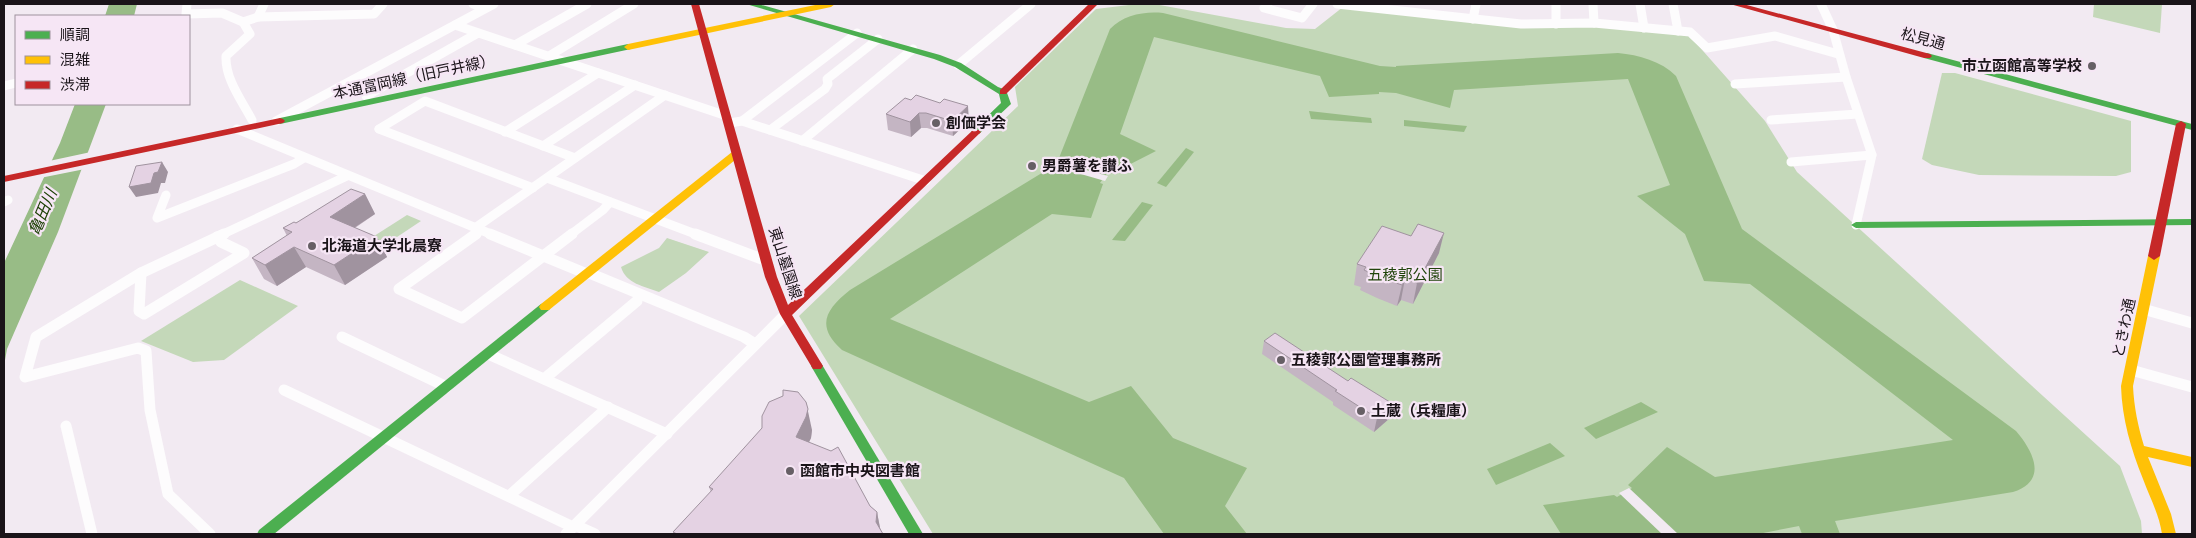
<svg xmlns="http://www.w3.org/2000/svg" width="2196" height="538" viewBox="0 0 2196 538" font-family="Quicksand,'Noto Sans JP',sans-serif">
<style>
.green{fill:#c4d8b9}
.water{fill:#98bc86}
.pier{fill:#f2eaf2}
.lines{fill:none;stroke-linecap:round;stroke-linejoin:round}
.street-far1{stroke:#fdfcfd;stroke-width:9}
.street{stroke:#fdfcfd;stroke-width:11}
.fast{fill:#4caf50;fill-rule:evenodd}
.slow{fill:#ffc107;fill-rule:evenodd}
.jam{fill:#c62828;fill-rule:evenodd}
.wall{fill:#c4b5c3}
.shaded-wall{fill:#a0939f}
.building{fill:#e4d2e3;stroke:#a0939f}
.poi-dot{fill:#665f65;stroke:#f6e6f5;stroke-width:2}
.labels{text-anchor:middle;stroke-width:4.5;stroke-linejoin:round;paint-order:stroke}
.street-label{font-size:15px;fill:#1a1419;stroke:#f6e6f5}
.poi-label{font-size:15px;font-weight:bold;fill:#1a1419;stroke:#f6e6f5;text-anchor:start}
.park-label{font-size:15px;fill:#20440b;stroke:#f6e6f5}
.water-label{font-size:16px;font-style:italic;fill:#1d4106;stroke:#f6e6f5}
</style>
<rect width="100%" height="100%" fill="#f2eaf2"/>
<g class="green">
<path d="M1137,4H1154L1286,28L1315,29L1343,7C1457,18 1573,22 1688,34L1765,121L1797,172L2120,466L2141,521L2142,534H933L799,316L1018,106L1015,87L1096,9Z"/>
<path d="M2094,4H2162L2160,33L2093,17Z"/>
<path d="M1942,73H1955L2131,121V172L2116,176L1979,175L1932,165L1922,159Z"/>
<path d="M407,215L421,221L385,245L371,238Z"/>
<path d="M667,238L709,252L686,273L659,292C644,286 626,284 621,267L659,248Z"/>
<path d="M240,280L298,306L224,360L193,362L141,341Z"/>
</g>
<g class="water">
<path d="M109,4H137L134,16H105Z"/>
<path d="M1163,13L1380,66L1396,67V66L1618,53C1639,55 1661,61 1676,76L1742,229L2016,431C2034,452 2048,481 2013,492L1835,521L1840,534H1802L1799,526L1758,534H1561L1543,505L1614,495L1617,497L1632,488L1628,485L1667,447L1715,477L1953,440L1750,284L1704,281L1685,234L1637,196L1670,185L1628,79L1454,90L1450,108L1396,93L1379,92V94L1329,97L1320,76L1154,37L1120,134L1156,151L1111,174L1107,173L1100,183L1103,184L1091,218L1052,214L890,319L1089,402L1131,386L1173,438L1247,468L1225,506L1247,534H1164L1124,478L842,350C815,326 826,309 850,290L1050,168L1053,169L1061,160L1059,158L1110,29C1123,15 1145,11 1163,13Z"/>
<path d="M75,104H106L58,232L7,349L4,366V263L60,143Z"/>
<path d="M1309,111L1371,118L1372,123L1311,119Z"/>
<path d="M1404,120L1467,126L1464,132L1404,126Z"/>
<path d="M1186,148L1194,152L1166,187L1157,183Z"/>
<path d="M1142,202L1153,205L1125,241L1112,240Z"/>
<path d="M1641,402L1658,412L1596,439L1584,428Z"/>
<path d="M1550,443L1565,456L1496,485L1487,469Z"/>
</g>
<g class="pier">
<path d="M91,152L85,169L40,178L49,161Z"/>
<path d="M1057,162L1108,176L1105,181L1053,166Z"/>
<path d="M1629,488L1678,534H1662L1619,493Z"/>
</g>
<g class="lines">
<g class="street-far1">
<path d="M187,4L186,14L222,13L243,22L258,17L374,14L383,4"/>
<path d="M473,4L485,8"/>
<path d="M1268,4L1264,8L1302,18L1313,4"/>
<path d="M1337,4L1521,24L1594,23L1690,32L1707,48L1775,36L1838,54"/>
<path d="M1556,4V24"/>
<path d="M1593,4L1594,23"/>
<path d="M1640,4L1644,28"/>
<path d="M1673,4L1678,31"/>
<path d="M1821,4L1833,30L1846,77L1872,155L1856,225"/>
<path d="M258,17L264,4"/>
<path d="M1473,19L1476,4"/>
<path d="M243,22L250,34L226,56C225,79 242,101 252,120"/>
<path d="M455,25L727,116"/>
<path d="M515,45L587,4"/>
<path d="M549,56L634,4"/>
<path d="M958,65L1031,4"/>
<path d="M1735,84L1846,77"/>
<path d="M4,86L16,83"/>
<path d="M366,96L478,33"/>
<path d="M1771,120L1858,114"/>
<path d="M276,121L494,4"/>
<path d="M742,121L857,33"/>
<path d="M729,123L742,121L926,181"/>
<path d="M237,129L493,235"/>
<path d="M379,129L425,101L575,158"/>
<path d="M379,129L533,188"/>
<path d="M770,130L825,89L828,84L827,79L878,39"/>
<path d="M505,132L598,73"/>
<path d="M802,141L913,49"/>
<path d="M543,146L635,85"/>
<path d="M1791,162L1872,155"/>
<path d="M547,178L698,235"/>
<path d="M166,195L157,218L294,164L304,158"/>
<path d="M4,202L8,200"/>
<path d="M475,228L665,95"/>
<path d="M221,235L347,176"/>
<path d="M474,235L481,230"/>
<path d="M570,235L603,210L610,202"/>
</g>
<g class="street">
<path d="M476,234L399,289L462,318L572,234"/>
<path d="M490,234L587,274"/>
<path d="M695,234L767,261"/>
<path d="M141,273L139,311L144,314L244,253L221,242L217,237"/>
<path d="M589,273L744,337L755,344"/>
<path d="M2143,309L2192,323"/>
<path d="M342,337L447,387"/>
<path d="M488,354L667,434"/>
<path d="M2131,370L2192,387"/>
<path d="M544,379L637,301"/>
<path d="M284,390L573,527"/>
<path d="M66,426L92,534"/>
<path d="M509,496L608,407"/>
<path d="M575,525L595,534"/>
<path d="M210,534L168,494L150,410L146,351L138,348L25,377L36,337L141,273L224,234"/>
<path d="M566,534L786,314"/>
</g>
<g class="fast">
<path d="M746,4H758L940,55L961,63L998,87L1006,90L1011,104L979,134H973L971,132L973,130L1001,103L999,94L955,67L934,59Z"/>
<path d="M628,44L632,47L631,49L280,124L275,121L280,118Z"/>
<path d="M1927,53L2192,124V130L1924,58V54Z"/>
<path d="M2192,219V225L1856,228L1851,225L1856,222Z"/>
<path d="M545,303L551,307L549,310L274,534H257L259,530L541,304Z"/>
<path d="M817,362L821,363L923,534H909L811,366L813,363Z"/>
</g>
<g class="slow">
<path d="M820,4H835L831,7L628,50L624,47L628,44Z"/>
<path d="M736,151L740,152L741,154L740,156L549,310H541L539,307L541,304L732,152Z"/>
<path d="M2154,252L2160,256L2133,386C2134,407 2138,426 2144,446L2192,457V467L2148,457L2171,514L2176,534H2162C2159,514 2150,498 2143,479C2131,449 2122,419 2121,386L2148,256Z"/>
</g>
<g class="jam">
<path d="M691,4H699L777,277L788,305L973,130H979L981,132L792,315L823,366L821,369H813L780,314L765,277Z"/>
<path d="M1089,4H1098L1006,94H1000V90Z"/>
<path d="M1730,4H1743L1930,54L1932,56L1930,58H1924Z"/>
<path d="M280,118L283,119L285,121L283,123L4,182V176Z"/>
<path d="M2181,121L2186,124L2160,256L2154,260L2148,256L2176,124Z"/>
</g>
</g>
<g class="wall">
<path d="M911,100L969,121L953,136L927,128H921L911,137L888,130L886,114Z"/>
<path d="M365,194L375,214L355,228L377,237L387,257L345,285L306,267L277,286L264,279L252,258L287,236L283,228Z"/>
<path d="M1439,253L1413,304L1401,300L1397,306L1377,298L1360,290L1361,287L1354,285L1357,264Z"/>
<path d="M1264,341L1390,418L1374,432L1333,405V402L1262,354Z"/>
<path d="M812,430L811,438L809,442L870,506L877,512L880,529L883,534H674L673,532L711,492L709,487Z"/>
</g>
<g class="shaded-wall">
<path d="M968,106L969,121L953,136L952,121Z"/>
<path d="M919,113L921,128L911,137L910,122Z"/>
<path d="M162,162L168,172L165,183H161L158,193L136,197L129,187L154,173Z"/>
<path d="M365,194L375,214L340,237L330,217Z"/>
<path d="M1444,233L1439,253L1413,304L1417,283Z"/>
<path d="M377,237L387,257L345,285L334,265Z"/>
<path d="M294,247L306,267L277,286L265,265Z"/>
<path d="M1405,279L1401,300L1397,306L1402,285Z"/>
<path d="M806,402L812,430L811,438L801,458L796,437Z"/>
<path d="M1393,404L1390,418L1374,432L1377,418Z"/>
<path d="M877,512L881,533L876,522Z"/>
</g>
<g class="building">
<path d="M916,95L940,103L944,99L968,106L952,121L926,113H919L910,122L886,114L905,98L911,100Z"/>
<path d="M162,162L158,172L154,173L151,183L129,187L136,166Z"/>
<path d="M351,189L365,194L330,217L377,237L334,265L294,247L265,265L252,258L292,232L283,228L294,222L296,223Z"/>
<path d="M1418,224L1444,233L1417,283L1405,279L1402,285L1381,278L1364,270L1366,267L1357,264L1382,226L1411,236Z"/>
<path d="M1275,333L1348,381L1351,378L1393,404L1377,418L1335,391L1337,390L1264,341Z"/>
<path d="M783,390L798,392L806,402L808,409L806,417L796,437L831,451L838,447L870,506L877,512L876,522L883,534H677L673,532L713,489L709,487L762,428V416L769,402L783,396Z"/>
</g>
<g class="poi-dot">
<circle cx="2092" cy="66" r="5"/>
<circle cx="936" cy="123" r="5"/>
<circle cx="1032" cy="166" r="5"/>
<circle cx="312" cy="246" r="5"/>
<circle cx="1281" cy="360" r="5"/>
<circle cx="1361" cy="411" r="5"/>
<circle cx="790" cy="471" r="5"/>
</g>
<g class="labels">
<g class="street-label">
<text transform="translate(1923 39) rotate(15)" y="5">松見通</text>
<text transform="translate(414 77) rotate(-12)" y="5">本通富岡線（旧戸井線）</text>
<text transform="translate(785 263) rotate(72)" y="5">東山墓園線</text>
<text transform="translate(2124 328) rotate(-78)" y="5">ときわ通</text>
</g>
<g class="poi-label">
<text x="2082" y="71" text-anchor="end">市立函館高等学校</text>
<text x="946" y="128">創価学会</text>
<text x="1042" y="171">男爵薯を讃ふ</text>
<text x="322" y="251">北海道大学北晨寮</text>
<text x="1291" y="365">五稜郭公園管理事務所</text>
<text x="1371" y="416">土蔵（兵糧庫）</text>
<text x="800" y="476">函館市中央図書館</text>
</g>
<g class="park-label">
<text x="1405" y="280">五稜郭公園</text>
</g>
<g class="water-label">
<text transform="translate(42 212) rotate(-67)" y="6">亀田川</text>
</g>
</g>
<rect width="2196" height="538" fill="none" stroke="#1a1419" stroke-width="10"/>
<rect x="15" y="15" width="175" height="90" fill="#f6e6f5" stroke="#9e929d"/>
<rect x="25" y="31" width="25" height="8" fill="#4caf50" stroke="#9e929d"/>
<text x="60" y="40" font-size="15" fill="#1a1419">順調</text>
<rect x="25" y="56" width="25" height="8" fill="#ffc107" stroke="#9e929d"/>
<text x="60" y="65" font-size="15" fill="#1a1419">混雑</text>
<rect x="25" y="81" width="25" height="8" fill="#c62828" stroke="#9e929d"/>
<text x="60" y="90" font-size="15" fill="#1a1419">渋滞</text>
</svg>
